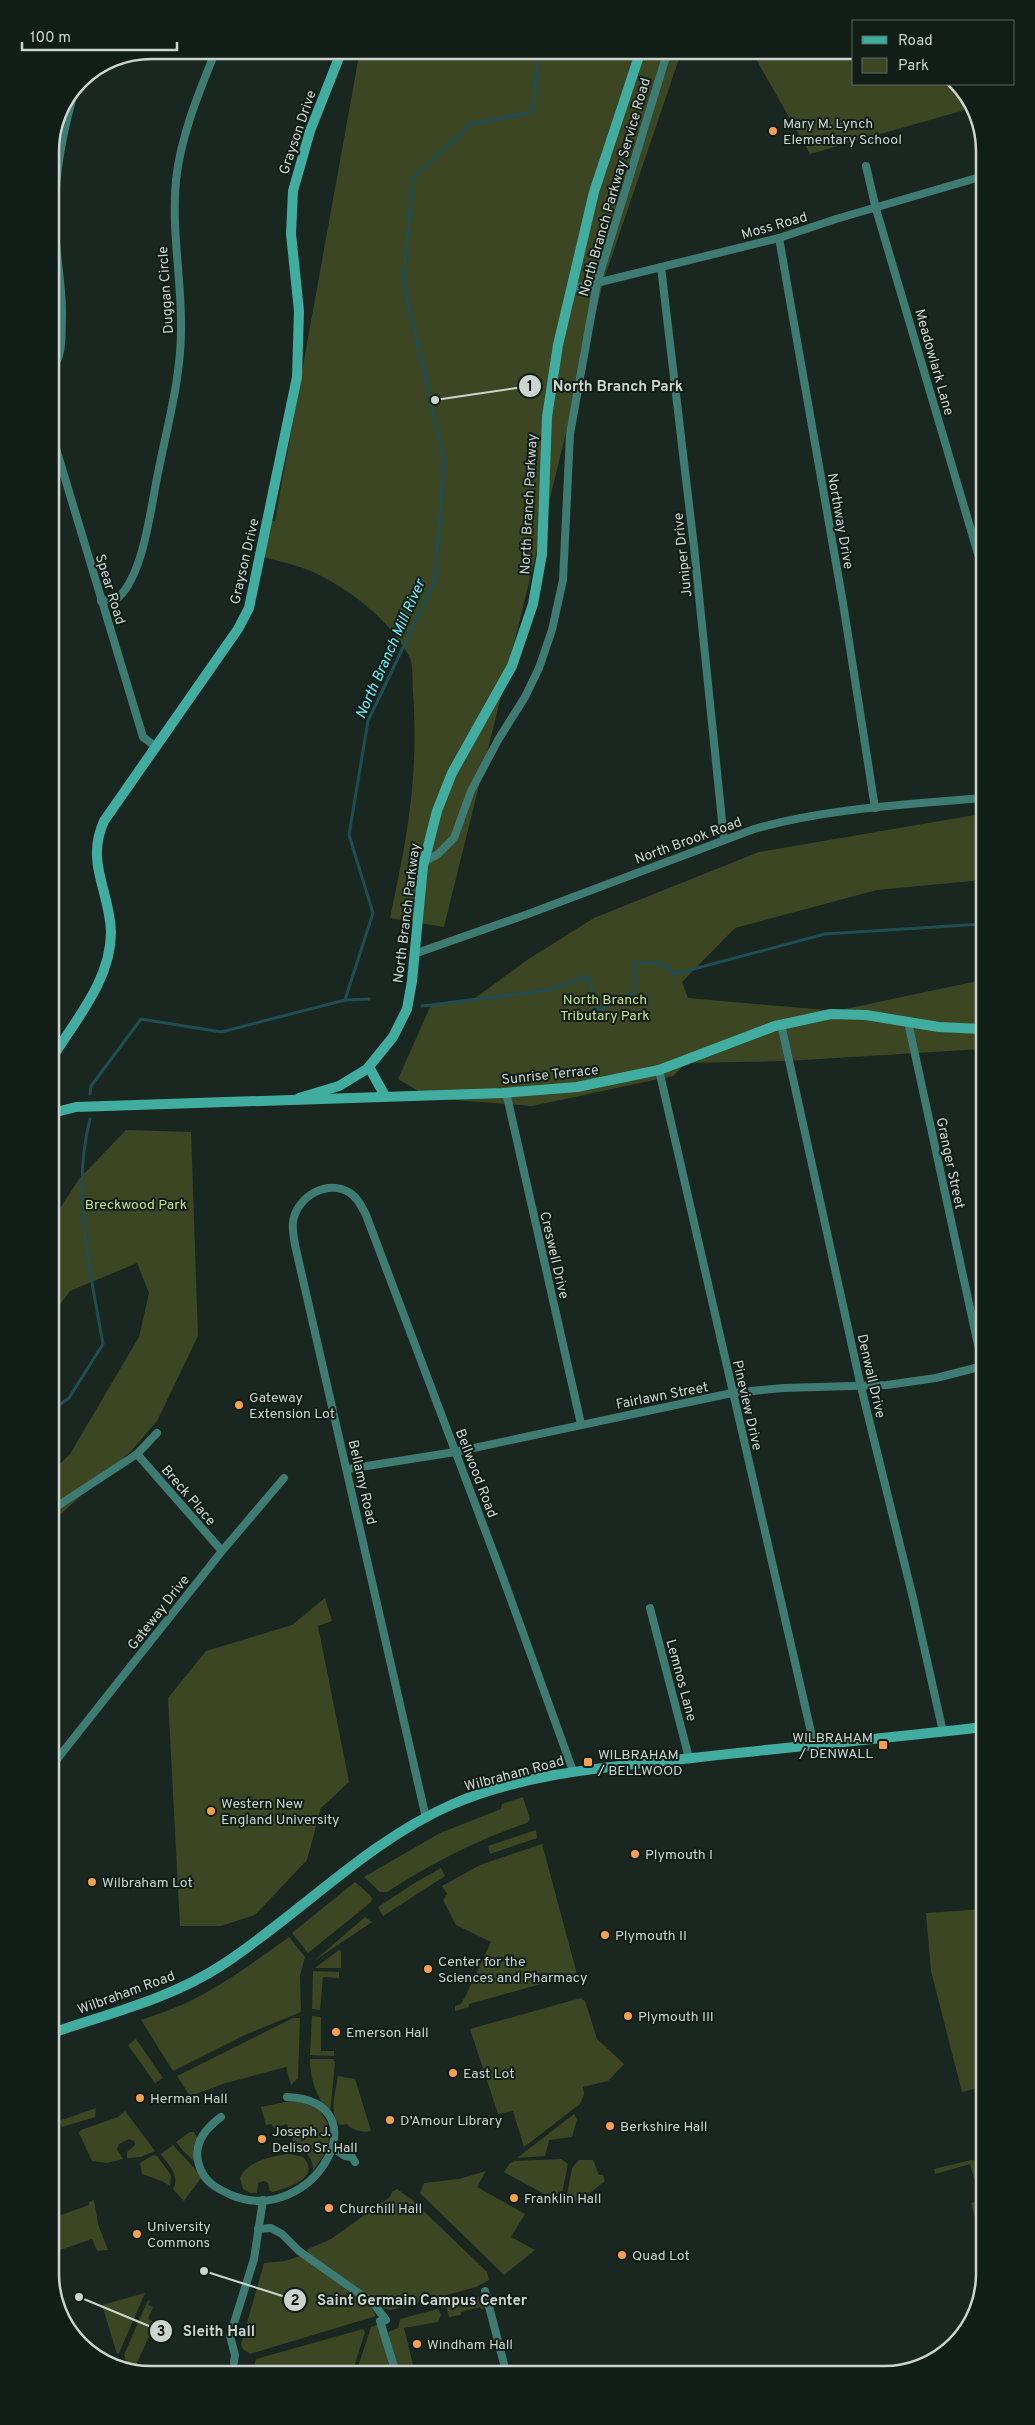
<svg xmlns="http://www.w3.org/2000/svg" width="1035" height="2425" viewBox="0 0 1035 2425" font-family="Overpass,sans-serif">
<style>
.green{fill:#3c4623}
.lines{fill:none;stroke-linecap:round;stroke-linejoin:round}
.stream{stroke:#1e4e53;stroke-width:3}
.street{stroke:#3d7b73;stroke-width:8}
.secondary{stroke:#41ada0;stroke-width:10}
.poi-dot{fill:#fa9f4f;stroke:#111d17;stroke-width:2}
.labels{text-anchor:middle;stroke-width:4;stroke-linejoin:round;paint-order:stroke}
.poi-label{font-size:14px;fill:#cdd4d0;stroke:#111d17;text-anchor:start}
.street-label{font-size:14px;fill:#cdd4d0;stroke:#111d17}
.park-label{font-size:14px;fill:#cae38b;stroke:#111d17}
.water-label{font-size:15px;font-style:italic;fill:#69edfb;stroke:#111d17}
.rim{fill:none;stroke:#cdd4d0;stroke-width:2.5}
.leader{fill:none;stroke:#cdd4d0;stroke-width:2}
.callout-dot{fill:#cdd4d0;stroke:#111d17;stroke-width:2}
.mark-label{font-size:15px;text-anchor:middle;font-weight:bold;fill:#111}
.callout-label{font-size:15px;text-anchor:middle;font-weight:bold;fill:#cdd4d0;stroke:#111d17;stroke-width:4;stroke-linejoin:round;paint-order:stroke}
</style>
<rect width="100%" height="100%" fill="#1a2721"/>
<g class="green">
<path d="M360,50H682L604,279L444,927L390,918C407,839 419,775 413,693C412,683 414,665 409,656C389,619 351,590 313,572C295,564 274,560 255,555L264,521H275Z"/>
<path d="M751,50H854V84H955L972,108L810,154Z"/>
<path d="M981,814L982,880L877,890L735,928L682,982L688,998L836,1011L982,980V1049L787,1061L686,1063L673,1076L532,1106L430,1098L398,1079L431,1005L474,999L527,960L594,918L759,852Z"/>
<path d="M126,1130L191,1132L198,1336L157,1421L131,1451L53,1521V1471L70,1454L139,1337L149,1293L137,1263L70,1291L53,1314V1219L79,1179Z"/>
<path d="M325,1598L332,1621L318,1626L349,1782L321,1808L307,1860L255,1915L221,1926H180L168,1698L206,1651L292,1625Z"/>
<path d="M523,1797L530,1819L527,1823C477,1840 432,1863 387,1892H380L364,1877L440,1833L501,1809L502,1804Z"/>
<path d="M536,1830L537,1838L490,1854L488,1846Z"/>
<path d="M542,1844L577,1974L469,2004V2007L455,2011V2006L461,2004L466,1995L491,1942L456,1925L443,1900L447,1894L442,1886L480,1865Z"/>
<path d="M441,1868L445,1876L383,1916L378,1907L413,1884Z"/>
<path d="M355,1882L370,1895L372,1899L370,1903L308,1953L292,1933Z"/>
<path d="M984,1909L985,2086L962,2092L931,1971L926,1913Z"/>
<path d="M365,1917L372,1922L314,1961Z"/>
<path d="M289,1937L305,1957L300,1976L301,2012L245,2035L173,2071L141,2020C155,2015 170,2010 184,2004C222,1986 256,1961 289,1937Z"/>
<path d="M339,1950L341,1951V1968H315Z"/>
<path d="M313,1971L339,1972V1978L323,1977L320,2010L312,2009Z"/>
<path d="M581,1998L585,2001L597,2039L624,2064L608,2081L583,2087L584,2094L580,2104L524,2147L513,2111L498,2114L470,2029Z"/>
<path d="M312,2016L321,2017V2051H334V2056L310,2055Z"/>
<path d="M293,2018H300L298,2078L291,2085L286,2067L226,2083L190,2096L177,2076Z"/>
<path d="M136,2039L163,2078L155,2083L128,2045Z"/>
<path d="M310,2059H333L335,2062L330,2114C317,2098 310,2080 310,2059Z"/>
<path d="M338,2076L355,2079L371,2131C365,2133 352,2131 347,2124L340,2125C328,2113 336,2091 338,2076Z"/>
<path d="M295,2100L318,2108L328,2124L329,2147L313,2171C313,2154 303,2151 291,2142L293,2139L287,2124L273,2128L272,2124L266,2125L261,2107Z"/>
<path d="M96,2108L95,2117L62,2127L59,2121Z"/>
<path d="M125,2111L155,2151L141,2157L127,2158V2152L135,2145L134,2141L129,2139L119,2144L117,2149L123,2159L107,2163L92,2161L79,2133L81,2130L118,2117Z"/>
<path d="M574,2114L577,2119L572,2137L549,2140L545,2156L517,2158Z"/>
<path d="M190,2132H194L197,2137L193,2149L194,2161L184,2152L176,2142Z"/>
<path d="M173,2145C183,2157 194,2165 201,2178L184,2201L173,2189C181,2177 168,2164 161,2154Z"/>
<path d="M289,2154L303,2157C322,2178 287,2188 273,2192L270,2191L268,2183L264,2181L258,2183L257,2193H250L243,2189L240,2178C247,2161 272,2156 289,2154Z"/>
<path d="M153,2155L157,2156L171,2175L170,2186L162,2181L142,2174L140,2163Z"/>
<path d="M561,2159L568,2164L561,2198L548,2196L504,2172L510,2163L515,2161Z"/>
<path d="M579,2160H593L599,2175H603L605,2181L577,2203L572,2197L566,2200L572,2168Z"/>
<path d="M971,2160L985,2161V2242L980,2236L971,2203L980,2200L970,2164L935,2174L934,2169Z"/>
<path d="M486,2171L477,2187L525,2214L511,2237L535,2250L504,2275L420,2193L424,2183L459,2179Z"/>
<path d="M397,2189L411,2199L487,2272L489,2280L476,2287L391,2310L385,2309L307,2253L308,2249L331,2239L390,2197L392,2192Z"/>
<path d="M94,2200L98,2224L108,2250L97,2251L92,2239L57,2251L55,2217L89,2205V2202Z"/>
<path d="M300,2256L371,2307L376,2316L250,2354L243,2349L241,2344L264,2263L285,2261Z"/>
<path d="M145,2293L119,2353L117,2354L102,2305Z"/>
<path d="M485,2295L489,2307L481,2309L480,2307L461,2312V2315L449,2317L446,2306Z"/>
<path d="M148,2300L150,2301L148,2305L153,2307L148,2319L155,2323L136,2365L126,2361L124,2355Z"/>
<path d="M438,2309L441,2315L438,2322L404,2328L415,2373H398L388,2332L398,2328L400,2319Z"/>
<path d="M379,2324L393,2373H356L371,2327Z"/>
<path d="M363,2329L365,2332L352,2373L252,2374L256,2359Z"/>
</g>
<g class="lines">
<g class="stream">
<path d="M345,1000L369,999"/>
<path d="M422,1006L549,990L588,976L597,1011L635,992L634,963H660L675,974L825,934L982,924"/>
<path d="M90,1094L91,1086L141,1019L221,1032L345,1000L373,913L349,835L368,721L435,580L444,460L403,281L413,178L471,124L533,112L538,50"/>
<path d="M53,1409L69,1398L103,1344C90,1270 71,1193 90,1119"/>
</g>
<g class="street">
<path d="M866,166L876,209L981,564"/>
<path d="M779,238L843,603L875,808"/>
<path d="M661,267L694,547L724,840"/>
<path d="M572,289L779,238L836,219L980,177"/>
<path d="M51,369C64,357 61,334 62,318C63,286 55,254 55,222C54,176 63,128 77,83"/>
<path d="M51,432L143,737L156,747"/>
<path d="M101,601L119,597C145,571 151,504 159,468C168,423 181,377 181,330C182,280 171,231 176,180C181,135 199,92 216,50"/>
<path d="M424,861L437,855L454,838L471,791L498,740L525,697L539,668L552,630L563,580L570,434L597,283L668,50"/>
<path d="M414,954L528,914L754,829C828,808 905,805 981,798"/>
<path d="M908,1022L983,1368"/>
<path d="M781,1024L861,1387L913,1598L943,1732"/>
<path d="M659,1070L814,1745"/>
<path d="M506,1092L581,1424"/>
<path d="M137,1454L222,1551"/>
<path d="M348,1469L455,1452L732,1393L783,1388L887,1385L936,1378L983,1366"/>
<path d="M53,1509L137,1454L157,1433"/>
<path d="M650,1608L689,1758"/>
<path d="M54,1763L222,1551L284,1478"/>
<path d="M426,1818L295,1245C294,1238 292,1229 293,1222C296,1197 328,1178 350,1193C358,1198 362,1207 366,1215L502,1575L573,1771"/>
<path d="M221,2117C206,2128 192,2144 199,2165C204,2182 216,2188 231,2195C313,2229 385,2101 287,2097"/>
<path d="M333,2148L345,2156L352,2157L355,2162"/>
<path d="M258,2229L271,2228L282,2234L299,2251L374,2304L386,2320"/>
<path d="M485,2291L504,2364L503,2372"/>
<path d="M380,2321L396,2373"/>
<path d="M234,2362L235,2355L230,2336L254,2259L263,2200"/>
</g>
<g class="secondary">
<path d="M52,1058C76,1019 111,980 111,932C110,891 85,863 104,821L238,629L249,608L297,377L299,311L291,234L293,191L310,131L342,50"/>
<path d="M369,1067L385,1096"/>
<path d="M299,1098L339,1086L367,1069L393,1037L407,1009L412,981L423,866L437,811L452,773L512,666L533,604L542,554L547,417L558,345L594,192L641,50"/>
<path d="M52,1113L76,1107L503,1093L577,1087L659,1070L775,1026L831,1014L866,1015L939,1027L982,1029"/>
<path d="M55,2032C111,2013 172,1998 222,1965C300,1914 366,1842 453,1804C523,1774 599,1768 674,1760C777,1748 880,1739 984,1727"/>
</g>
</g>
<g class="poi-dot">
<circle cx="773" cy="131" r="5"/>
<circle cx="239" cy="1405" r="5"/>
<rect x="878" y="1740" width="10" height="10" rx="2.5"/>
<rect x="583" y="1757" width="10" height="10" rx="2.5"/>
<circle cx="211" cy="1811" r="5"/>
<circle cx="635" cy="1854" r="5"/>
<circle cx="92" cy="1882" r="5"/>
<circle cx="605" cy="1935" r="5"/>
<circle cx="428" cy="1969" r="5"/>
<circle cx="628" cy="2016" r="5"/>
<circle cx="336" cy="2032" r="5"/>
<circle cx="453" cy="2073" r="5"/>
<circle cx="140" cy="2098" r="5"/>
<circle cx="390" cy="2120" r="5"/>
<circle cx="610" cy="2126" r="5"/>
<circle cx="262" cy="2139" r="5"/>
<circle cx="514" cy="2198" r="5"/>
<circle cx="329" cy="2208" r="5"/>
<circle cx="137" cy="2234" r="5"/>
<circle cx="622" cy="2255" r="5"/>
<circle cx="417" cy="2344" r="5"/>
</g>
<g class="labels">
<g class="poi-label">
<text x="783" y="128">Mary M. Lynch<tspan x="783" dy="16">Elementary School</tspan></text>
<text x="249" y="1402">Gateway<tspan x="249" dy="16">Extension Lot</tspan></text>
<text x="873" y="1742" text-anchor="end">WILBRAHAM<tspan x="873" dy="16">/ DENWALL</tspan></text>
<text x="598" y="1759">WILBRAHAM<tspan x="598" dy="16">/ BELLWOOD</tspan></text>
<text x="221" y="1808">Western New<tspan x="221" dy="16">England University</tspan></text>
<text x="645" y="1859">Plymouth I</text>
<text x="102" y="1887">Wilbraham Lot</text>
<text x="615" y="1940">Plymouth II</text>
<text x="438" y="1966">Center for the<tspan x="438" dy="16">Sciences and Pharmacy</tspan></text>
<text x="638" y="2021">Plymouth III</text>
<text x="346" y="2037">Emerson Hall</text>
<text x="463" y="2078">East Lot</text>
<text x="150" y="2103">Herman Hall</text>
<text x="400" y="2125">D’Amour Library</text>
<text x="620" y="2131">Berkshire Hall</text>
<text x="272" y="2136">Joseph J.<tspan x="272" dy="16">Deliso Sr. Hall</tspan></text>
<text x="524" y="2203">Franklin Hall</text>
<text x="339" y="2213">Churchill Hall</text>
<text x="147" y="2231">University<tspan x="147" dy="16">Commons</tspan></text>
<text x="632" y="2260">Quad Lot</text>
<text x="427" y="2349">Windham Hall</text>
</g>
<g class="street-label">
<text transform="translate(297 132) rotate(-71)" y="5">Grayson Drive</text>
<text transform="translate(614 187) rotate(-74)" y="5">North Branch Parkway Service Road</text>
<text transform="translate(774 225) rotate(-16)" y="5">Moss Road</text>
<text transform="translate(165 290) rotate(-94)" y="5">Duggan Circle</text>
<text transform="translate(935 362) rotate(74)" y="5">Meadowlark Lane</text>
<text transform="translate(528 504) rotate(-87)" y="5">North Branch Parkway</text>
<text transform="translate(841 521) rotate(80)" y="5">Northway Drive</text>
<text transform="translate(682 555) rotate(-96)" y="5">Juniper Drive</text>
<text transform="translate(244 561) rotate(-77)" y="5">Grayson Drive</text>
<text transform="translate(111 589) rotate(73)" y="5">Spear Road</text>
<text transform="translate(688 840) rotate(-20)" y="5">North Brook Road</text>
<text transform="translate(406 913) rotate(-83)" y="5">North Branch Parkway</text>
<text transform="translate(550 1074) rotate(-6)" y="5">Sunrise Terrace</text>
<text transform="translate(951 1163) rotate(78)" y="5">Granger Street</text>
<text transform="translate(555 1255) rotate(77)" y="5">Creswell Drive</text>
<text transform="translate(872 1376) rotate(77)" y="5">Denwall Drive</text>
<text transform="translate(662 1395) rotate(-11)" y="5">Fairlawn Street</text>
<text transform="translate(748 1405) rotate(77)" y="5">Pineview Drive</text>
<text transform="translate(477 1473) rotate(69)" y="5">Bellwood Road</text>
<text transform="translate(363 1482) rotate(77)" y="5">Bellamy Road</text>
<text transform="translate(189 1495) rotate(49)" y="5">Breck Place</text>
<text transform="translate(158 1612) rotate(-52)" y="5">Gateway Drive</text>
<text transform="translate(682 1680) rotate(75)" y="5">Lemnos Lane</text>
<text transform="translate(514 1773) rotate(-15)" y="5">Wilbraham Road</text>
<text transform="translate(126 1992) rotate(-20)" y="5">Wilbraham Road</text>
</g>
<g class="park-label">
<text x="605" y="1004">North Branch<tspan x="605" dy="16">Tributary Park</tspan></text>
<text x="136" y="1209">Breckwood Park</text>
</g>
<g class="water-label">
<text transform="translate(390 649) rotate(-66)" y="5">North Branch Mill River</text>
</g>
</g>
<path d="M0 0H1035V2425H0ZM151 59H884A92 92 0 0 1 976 151V2274A92 92 0 0 1 884 2366H151A92 92 0 0 1 59 2274V151A92 92 0 0 1 151 59Z" fill="#111d17" fill-rule="evenodd"/>
<path class="rim" d="M151 59H884A92 92 0 0 1 976 151V2274A92 92 0 0 1 884 2366H151A92 92 0 0 1 59 2274V151A92 92 0 0 1 151 59Z"/>
<path class="leader" d="M435 400L530 386M204 2271L295 2300M79 2297L161 2331"/>
<g class="callout-dot">
<circle cx="435" cy="400" r="5"/>
<circle cx="204" cy="2271" r="5"/>
<circle cx="79" cy="2297" r="5"/>
<circle cx="530" cy="386" r="12"/>
<circle cx="295" cy="2300" r="12"/>
<circle cx="161" cy="2331" r="12"/>
</g>
<g class="mark-label">
<text x="530" y="391">1</text>
<text x="295" y="2305">2</text>
<text x="161" y="2336">3</text>
</g>
<g class="callout-label">
<text x="618" y="391">North Branch Park</text>
<text x="422" y="2305">Saint Germain Campus Center</text>
<text x="219" y="2336">Sleith Hall</text>
</g>
<rect x="852" y="20" width="162" height="65" fill="#111d17" stroke="#5c6661"/>
<rect x="862" y="36" width="25" height="8" fill="#41ada0" stroke="#5c6661"/>
<text x="898" y="45" font-size="15" fill="#cdd4d0">Road</text>
<rect x="862" y="58" width="25" height="15" fill="#3c4623" stroke="#5c6661"/>
<text x="898" y="70" font-size="15" fill="#cdd4d0">Park</text>
<path d="M22 42v8h155v-8" fill="none" stroke="#cdd4d0" stroke-width="2.5"/>
<text x="30" y="42" font-size="15" fill="#cdd4d0" stroke="#111d17" stroke-width="4" paint-order="stroke">100 m</text>
</svg>
